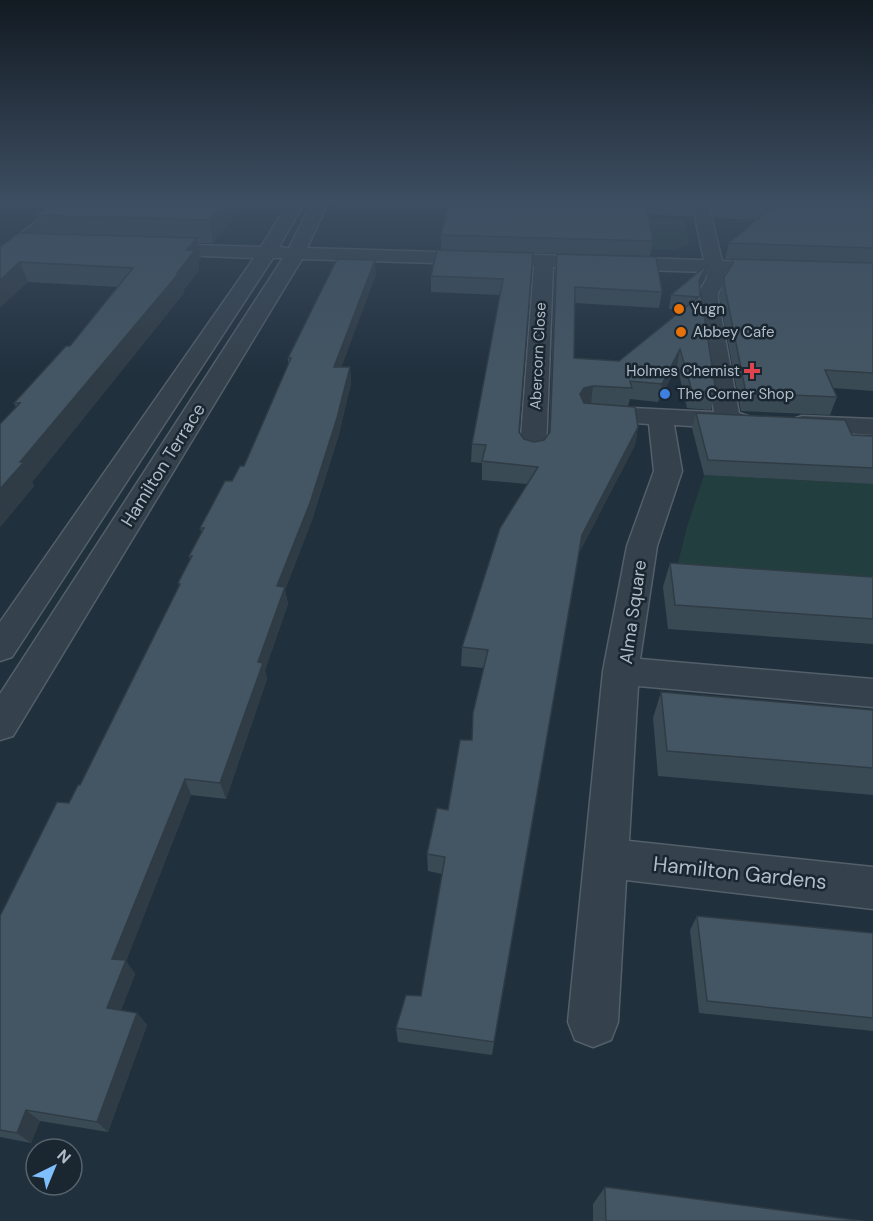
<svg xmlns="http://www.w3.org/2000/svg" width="873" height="1221" viewBox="0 0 873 1221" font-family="'DM Sans',sans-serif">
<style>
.green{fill:#233e3e}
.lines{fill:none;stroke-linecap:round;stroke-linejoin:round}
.minor-casing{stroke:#535f6a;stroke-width:3}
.minor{fill:#35424d;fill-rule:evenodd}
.wall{fill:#3a4a55}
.shaded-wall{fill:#303c45}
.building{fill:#445663;stroke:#303c45;stroke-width:1.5}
.food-dot{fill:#e8710a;stroke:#1a2731;stroke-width:2}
.health-dot{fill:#e0444e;stroke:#1a2731;stroke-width:2}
.shop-dot{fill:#3f7fe0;stroke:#1a2731;stroke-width:2}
.labels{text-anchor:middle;stroke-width:5;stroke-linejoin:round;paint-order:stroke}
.far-poi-label{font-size:15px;fill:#b0bcc8;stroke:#1a2731;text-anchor:start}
.far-street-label{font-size:15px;fill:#b0bcc8;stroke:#1a2731}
.street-label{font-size:18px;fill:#b0bcc8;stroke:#1a2731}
.near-street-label{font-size:21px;fill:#b0bcc8;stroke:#1a2731}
</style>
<rect width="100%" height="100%" fill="#21303d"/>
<g class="green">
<path d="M644,218L685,220L689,245L673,250L556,246Z"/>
<path d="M704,475L873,484V602L672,587L687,527Z"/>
</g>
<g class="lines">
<defs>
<g id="minor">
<path d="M82,203L87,207L85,211L66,214L22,249L16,250L7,245L55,206Z"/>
<path d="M288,203H304L279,247L289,248L312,203H328L307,248L704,260L692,203H708L722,261L782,264L785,268L775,274L725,272L727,278L718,293V300L739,413L748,416L752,421L748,426L739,429L674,425L682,471L657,546L640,659L873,679V707L638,686L629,841L873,867V909L626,880L618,1022L611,1040L593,1047L575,1040L568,1022L603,671L627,546L654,471L649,424L592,420L583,418L580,413L583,408L592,406L714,412L698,300V293L707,278L706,272L553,267L546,450L542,456L533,458L524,456L520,450L534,266L302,259L13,736L0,740V694L283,258H273L12,657L0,661V622L254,258L155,254L146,249L155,244L261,247Z"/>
<path d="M802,416L873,419V435L793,429L789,424L793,419Z"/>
</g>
</defs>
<use href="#minor" class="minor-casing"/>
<use href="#minor" class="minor"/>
</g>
<g class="wall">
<path d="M53,203H250L246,208H242L213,243H198L201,258L198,262L199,270L183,291L184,293L32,482L34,486L0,527L16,407L14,403L70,346L117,287L28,282L0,247L42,234L36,215Z"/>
<path d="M557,203H696L693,217L648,214L653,241L650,256L441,250V235Z"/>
<path d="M709,203H873V391L833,388L837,397L830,415L741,411L720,300V294L724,277L730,269L732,259H725L729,243L756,220L714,218Z"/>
<path d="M533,253L519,432L524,439L534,442L544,440L549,434L555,269L557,254L662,292L659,308L575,303L574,358L619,361L683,309H669L671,295L708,264L705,277L699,286L716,392L711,410L687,408L677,366L658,402L630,399L628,406L611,405L638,427L635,445L579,553L492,1055L398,1042L396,1028L421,996L442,874L428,871L427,854L448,810L472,740L484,668L461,666L462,647L527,484L482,480V463L471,462L472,444L500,295L431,292V276Z"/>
<path d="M376,274L341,367H350L351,383L339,434L312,520L285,590L288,604L265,670L267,679L226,799L191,795L126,961L135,974L121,1010L137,1013L147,1025L108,1132L40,1121L31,1143L0,1137V916L80,785L179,586L178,583L190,559L189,556L202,533L200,528L244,466L288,365V358Z"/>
<path d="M696,413L852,435L873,436V484L704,475L692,428Z"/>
<path d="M670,563L873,577V644L668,629L663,587Z"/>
<path d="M661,692L873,710V795L658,776L653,718Z"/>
<path d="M697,916L873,933V1031L699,1013L690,930Z"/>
<path d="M605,1187L863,1221H593V1204Z"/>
</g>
<g class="shaded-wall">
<path d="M224,203H241L242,208L213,243L209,220Z"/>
<path d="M245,203H250L246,208Z"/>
<path d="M197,238L201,258L198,262L199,270L183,291L184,293L32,482L34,486L0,527V489L20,462Z"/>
<path d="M375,260L376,274L336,382L334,367Z"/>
<path d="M20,262L28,282L0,308V280Z"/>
<path d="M708,264L705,277L696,293L699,280Z"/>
<path d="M680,349L677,366L658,402L662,384Z"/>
<path d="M350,367L351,383L339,434L312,520L285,590L288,604L265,670L267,679L226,799L220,783L258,662L277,586Z"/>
<path d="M593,386L591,404L582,406L580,394L584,388Z"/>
<path d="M638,427L635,445L579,553L492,1055L582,535Z"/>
<path d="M185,779L191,795L126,961L135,974L117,1021L107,1008L112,959Z"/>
<path d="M137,1013L147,1025L108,1132L97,1122Z"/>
<path d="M26,1110L40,1121L31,1143L17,1133Z"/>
</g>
<g class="building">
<path d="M53,203H224L209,220L36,215Z"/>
<path d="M449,203H646L653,241L441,235Z"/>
<path d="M717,203H873V248L729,243L773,206Z"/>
<path d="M19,233L197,238L187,250H195L177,273H179L20,462H24L0,489V424L20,403H14L66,346H70L133,268L20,262L0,280V247Z"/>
<path d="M437,250L533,253L519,432L524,439L534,442L544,440L550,432L557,254L656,257L662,292L575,287L574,358L619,361L701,295L716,392L692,391L680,349L662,384L630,381L632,388L593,386L584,388L580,394L584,403L635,407L638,427L582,535L494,1042L396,1028L406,995L421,996L445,857L427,854L437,808L448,810L460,740H472L473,713L488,650L462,647L500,528L538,467L482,461L486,445L472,444L503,279L431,276Z"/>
<path d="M337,259L375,260L334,367H350L337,418L310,503L277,586L285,587L258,662L263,663L220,783L185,779L112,959L126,960L107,1008L137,1013L97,1122L26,1110L17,1133L0,1130V916L57,802L69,803L78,785H80L180,584L178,583L192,556H189L204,528H200L225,481H232L240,466H244L291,358H288Z"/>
<path d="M732,259L873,263V373L825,370L837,397L746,393L724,283V277L733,263Z"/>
<path d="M708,264L699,280L700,295L699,297L671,295Z"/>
<path d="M696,413L845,420L852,435L873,436V468L708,460Z"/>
<path d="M670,563L873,577V619L675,605Z"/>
<path d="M661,692L873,710V768L667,751Z"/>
<path d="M697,916L873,933V1018L707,1001Z"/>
<path d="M605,1187L863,1221H606Z"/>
</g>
<linearGradient id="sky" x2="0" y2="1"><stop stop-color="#121a22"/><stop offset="0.54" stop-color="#3d4e62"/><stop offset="1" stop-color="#3d4e62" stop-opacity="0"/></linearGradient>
<rect width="873" height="374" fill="url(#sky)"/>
<g class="food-dot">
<circle cx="679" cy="309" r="6"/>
<circle cx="681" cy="332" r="6"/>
</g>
<path class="health-dot" d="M749 362h6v6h6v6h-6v6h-6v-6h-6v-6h6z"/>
<circle class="shop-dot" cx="665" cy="394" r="6"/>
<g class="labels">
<g class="far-poi-label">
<text x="691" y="314">Yugn</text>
<text x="693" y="337">Abbey Cafe</text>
<text x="740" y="376" text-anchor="end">Holmes Chemist</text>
<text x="677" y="399">The Corner Shop</text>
</g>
<g class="far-street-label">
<text transform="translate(538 356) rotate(-87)" y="5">Abercorn Close</text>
</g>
<g class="street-label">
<text transform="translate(163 465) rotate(-58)" y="6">Hamilton Terrace</text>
<text transform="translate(633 612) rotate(-82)" y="6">Alma Square</text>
</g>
<g class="near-street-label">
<text transform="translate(740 873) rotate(6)" y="7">Hamilton Gardens</text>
</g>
</g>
<g transform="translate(54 1167) rotate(43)"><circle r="28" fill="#1a2731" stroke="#56636d" stroke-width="1.5"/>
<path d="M0-4.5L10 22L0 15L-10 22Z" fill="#80bffe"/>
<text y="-9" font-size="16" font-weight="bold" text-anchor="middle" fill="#b0bcc8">N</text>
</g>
</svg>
